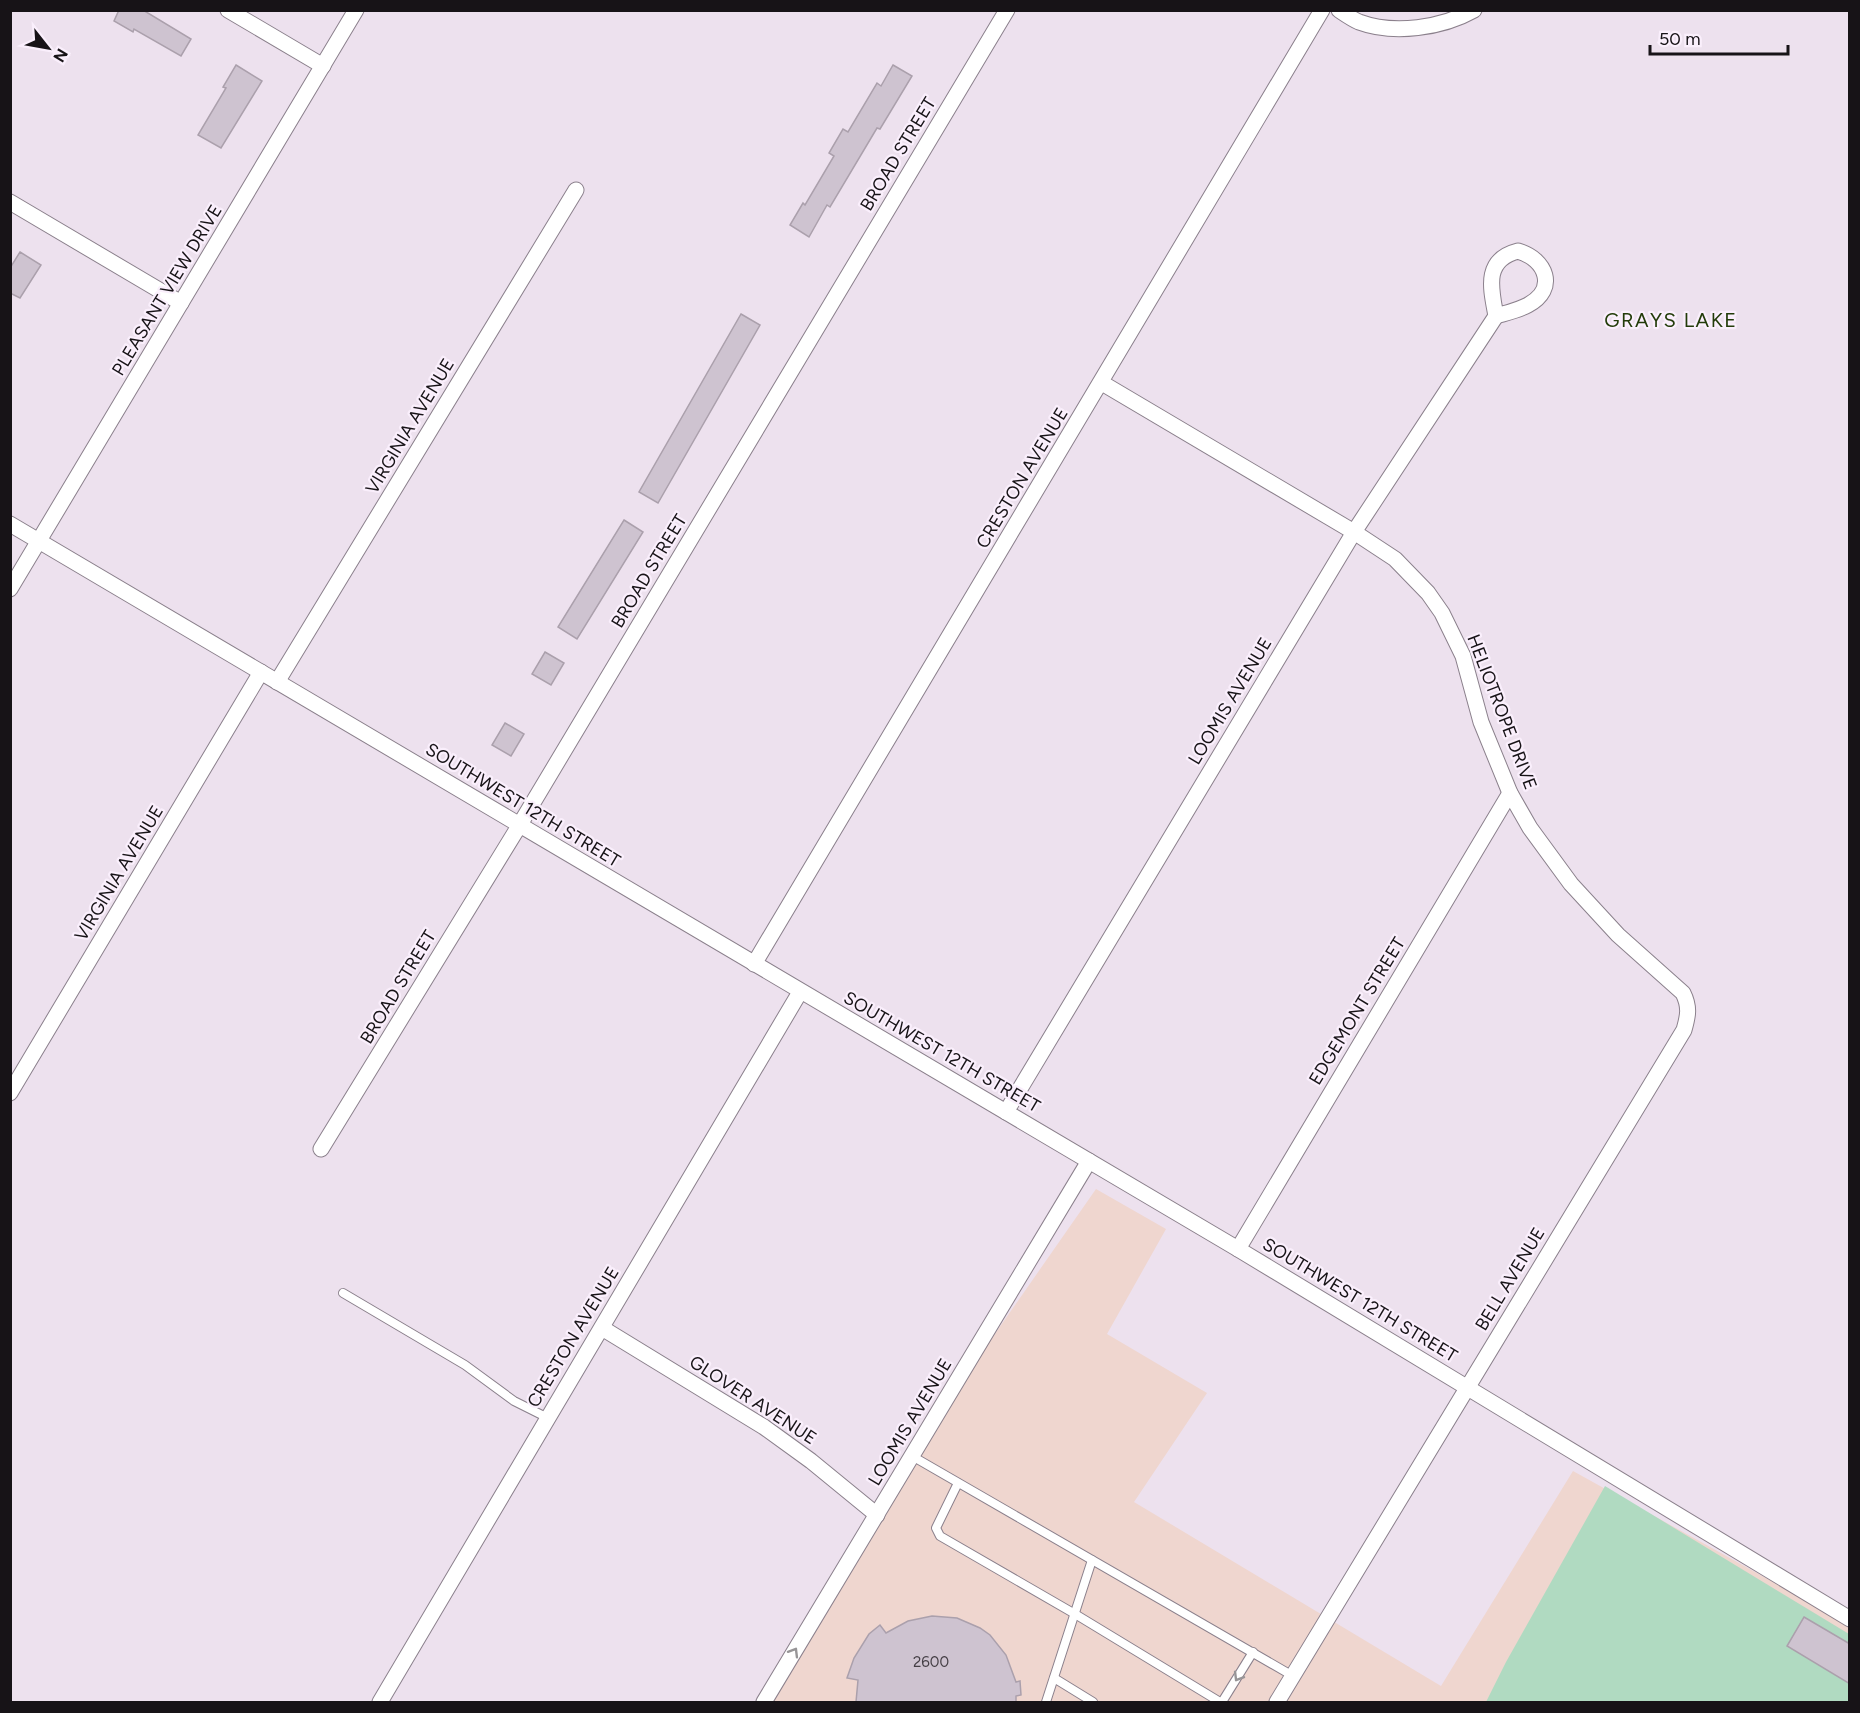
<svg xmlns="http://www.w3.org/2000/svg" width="1860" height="1713" viewBox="0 0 1860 1713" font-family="Figtree,sans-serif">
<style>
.education{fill:#efd6cf}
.green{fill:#b0dac1}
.building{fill:#cec3d0;stroke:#aba0ac;stroke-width:1.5}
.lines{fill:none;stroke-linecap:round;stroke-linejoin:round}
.lane-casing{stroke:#8b808c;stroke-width:10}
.street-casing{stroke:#8b808c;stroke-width:17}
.lane{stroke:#fff;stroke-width:8}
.street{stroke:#fff;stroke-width:15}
.oneway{stroke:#979597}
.labels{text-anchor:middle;stroke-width:4.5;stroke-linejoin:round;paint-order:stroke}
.number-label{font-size:15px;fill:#453f45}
.street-label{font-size:18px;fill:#171317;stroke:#faeffc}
.neighbourhood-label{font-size:20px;letter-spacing:1.5px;fill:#233c0a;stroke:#faeffc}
</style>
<rect width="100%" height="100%" fill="#ede1ee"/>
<path class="education" d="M1096,1189L1166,1229L1107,1334L1207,1393L1134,1502L1441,1686L1573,1471L1849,1624V1702H764L930,1427Z"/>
<path class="green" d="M1605,1486L1849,1634V1702H1486L1506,1662Z"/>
<g class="building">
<path d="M119,10H143L191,39L181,56L134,29L133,32L114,21Z"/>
<path d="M236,65L262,81L221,148L198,135L226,88L223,87Z"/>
<path d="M893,65L912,76L880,129L877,128L830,207L827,205L809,237L790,225L803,203L805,205L834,156L829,153L843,129L848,132L877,83L881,86Z"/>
<path d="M20,252L41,265L20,298L10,293V268Z"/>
<path d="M741,314L760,325L658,503L639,492Z"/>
<path d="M624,520L643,532L577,639L558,627Z"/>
<path d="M545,652L564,663L551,685L532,674Z"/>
<path d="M505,723L524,734L511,756L492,745Z"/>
<path d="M932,1616L957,1618L980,1628L990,1635L1006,1655L1016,1682L1020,1681L1021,1695L1016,1696V1702H856L858,1680L847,1678L854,1658L869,1634L880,1625L886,1633L908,1621Z"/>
<path d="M1804,1617L1850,1644V1684L1787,1646Z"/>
</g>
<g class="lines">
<defs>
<g id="lane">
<path d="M343,1293L465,1365L514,1401L548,1418"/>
<path d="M912,1456L1293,1676"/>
<path d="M958,1483L936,1528L940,1536L1075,1614L1220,1702"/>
<path d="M1054,1678L1093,1702"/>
<path d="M1046,1702L1092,1560"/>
<path d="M1222,1702L1253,1652"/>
</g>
<g id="street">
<path d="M228,10L323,66"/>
<path d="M1339,10C1345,14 1352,19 1359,22C1394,35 1442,28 1474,10"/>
<path d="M10,202L181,303"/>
<path d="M1518,251C1546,259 1558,289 1528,305C1519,310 1506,313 1496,316C1491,289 1483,260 1518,251Z"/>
<path d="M1102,383L1354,532L1395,559L1428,593L1442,613L1463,656L1481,722L1510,793L1530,828L1571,884L1618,935L1683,993C1690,1007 1688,1016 1684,1030L1277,1702"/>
<path d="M10,524L1238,1249L1850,1619"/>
<path d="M10,589L356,10"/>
<path d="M277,682L576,190"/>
<path d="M754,964L1322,10"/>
<path d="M10,1093L261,672"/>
<path d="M1006,1112L1354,532L1496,316"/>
<path d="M321,1149L519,826L1007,10"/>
<path d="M1238,1249L1510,793"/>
<path d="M602,1328L764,1427L811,1461L877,1515"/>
<path d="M380,1702L800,992"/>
<path d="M764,1702L1089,1161"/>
</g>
</defs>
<use href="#lane" class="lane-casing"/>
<use href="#street" class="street-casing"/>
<use href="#lane" class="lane"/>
<use href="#street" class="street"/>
</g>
<defs><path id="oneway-chevron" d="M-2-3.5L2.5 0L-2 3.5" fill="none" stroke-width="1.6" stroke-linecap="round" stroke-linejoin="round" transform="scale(1.5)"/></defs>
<g class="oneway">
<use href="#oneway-chevron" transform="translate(794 1652) rotate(-59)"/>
<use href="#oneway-chevron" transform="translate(1238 1677) rotate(121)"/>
</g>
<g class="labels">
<g class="number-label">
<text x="931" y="1667">2600</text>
</g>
<g class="street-label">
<text transform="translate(898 154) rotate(-59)" y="6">BROAD STREET</text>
<text transform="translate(167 290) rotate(-59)" y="6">PLEASANT VIEW DRIVE</text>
<text transform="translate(410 426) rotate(-59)" y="6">VIRGINIA AVENUE</text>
<text transform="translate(1022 478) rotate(-59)" y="6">CRESTON AVENUE</text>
<text transform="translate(649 571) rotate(-59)" y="6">BROAD STREET</text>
<text transform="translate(1230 701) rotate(-59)" y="6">LOOMIS AVENUE</text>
<text transform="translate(1502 712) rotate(69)" y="6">HELIOTROPE DRIVE</text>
<text transform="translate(523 805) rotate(31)" y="6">SOUTHWEST 12TH STREET</text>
<text transform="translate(119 873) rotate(-59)" y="6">VIRGINIA AVENUE</text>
<text transform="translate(398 987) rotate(-59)" y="6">BROAD STREET</text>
<text transform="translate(1357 1011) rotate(-59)" y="6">EDGEMONT STREET</text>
<text transform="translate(942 1052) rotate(30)" y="6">SOUTHWEST 12TH STREET</text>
<text transform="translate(1510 1279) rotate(-59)" y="6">BELL AVENUE</text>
<text transform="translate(1360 1300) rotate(31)" y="6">SOUTHWEST 12TH STREET</text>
<text transform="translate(573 1337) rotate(-59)" y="6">CRESTON AVENUE</text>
<text transform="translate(753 1400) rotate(33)" y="6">GLOVER AVENUE</text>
<text transform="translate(910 1422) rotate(-59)" y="6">LOOMIS AVENUE</text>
</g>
<g class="neighbourhood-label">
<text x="1671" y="327">GRAYS LAKE</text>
</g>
</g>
<rect width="1860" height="1713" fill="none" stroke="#171317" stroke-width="24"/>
<g transform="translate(48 48) rotate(121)" stroke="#faeffc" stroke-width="4.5" paint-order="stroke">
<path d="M0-4.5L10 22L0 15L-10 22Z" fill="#171317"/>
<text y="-9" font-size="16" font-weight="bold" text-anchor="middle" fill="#171317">N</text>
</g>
<path d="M1650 45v9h138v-9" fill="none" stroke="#171317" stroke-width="3"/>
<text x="1659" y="45" font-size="18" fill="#171317" stroke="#faeffc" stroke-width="4.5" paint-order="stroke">50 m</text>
</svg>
